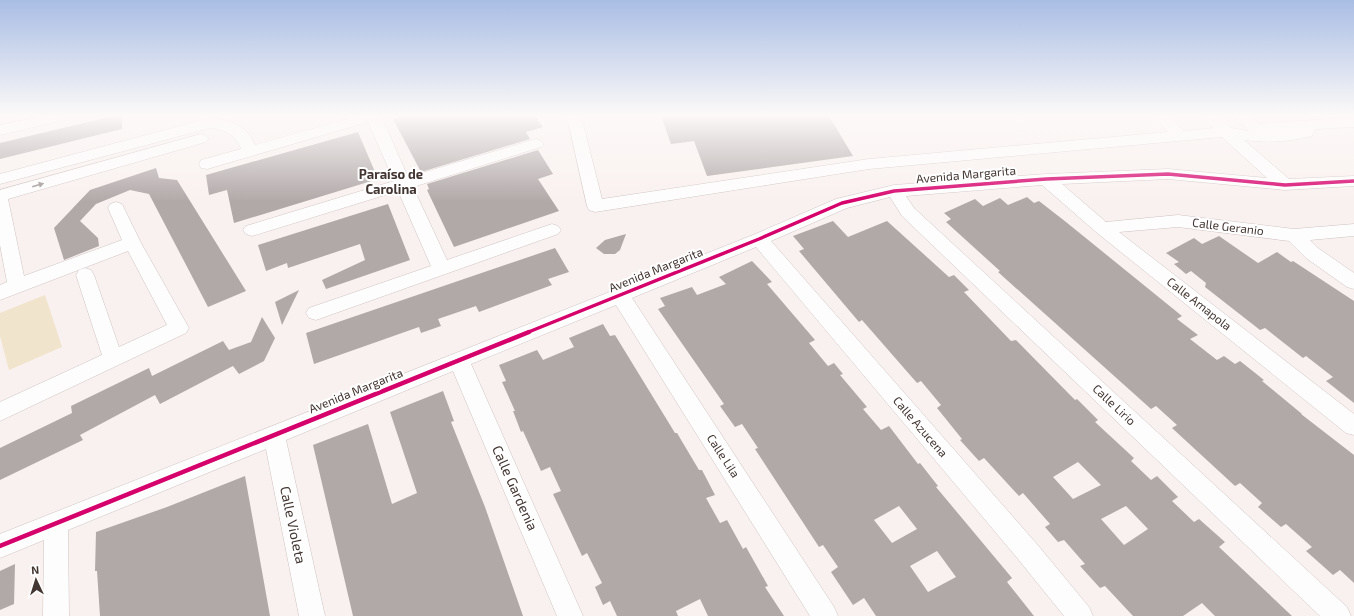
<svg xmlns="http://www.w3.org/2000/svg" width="1354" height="616" viewBox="0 0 1354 616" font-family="'Exo 2',sans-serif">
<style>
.green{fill:#f1e4cc}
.building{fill:#b1a8a8;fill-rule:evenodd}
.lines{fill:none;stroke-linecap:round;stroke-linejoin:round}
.minor-casing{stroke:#cec4c2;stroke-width:1}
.minor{fill:#fefdfd;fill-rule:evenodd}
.cycleway-far1-casing{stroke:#fff;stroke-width:5.5}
.cycleway-casing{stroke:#fff;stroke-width:7}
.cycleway-far1{stroke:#d6006c;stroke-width:3.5}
.cycleway{stroke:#d6006c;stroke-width:4.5}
.oneway{fill:#a09a98}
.labels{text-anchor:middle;stroke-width:4;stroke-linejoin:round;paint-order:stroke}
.street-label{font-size:12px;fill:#433632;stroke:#fff}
.neighbourhood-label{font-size:13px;font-weight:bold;fill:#433632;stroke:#fff}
.near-street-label{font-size:14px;fill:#433632;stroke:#fff}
</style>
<rect width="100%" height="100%" fill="#f9f1ef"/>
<path class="green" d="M45,295L62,347L9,370L0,336V313Z"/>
<g class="building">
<path d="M113,116H122V129L0,159V143Z"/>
<path d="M406,116H535L543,127L526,132L530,139L421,172L393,119Z"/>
<path d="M661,116H829L853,156L707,176L694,141L671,144Z"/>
<path d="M358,132L378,179L234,223L227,190L209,195L206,175Z"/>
<path d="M538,150L553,174L538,179L559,211L454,247L427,190L429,189L427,184Z"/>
<path d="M156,168L159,178L177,180L246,291L208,307L149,194L130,190L96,204L80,221L98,238L99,246L64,260L54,228L90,190Z"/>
<path d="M1027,197L1034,203L1039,201L1066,222L1182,316L1177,319L1198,335L1190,339L1217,360L1224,356L1235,364L1240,361L1264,380L1262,381L1302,414H1301L1354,455V583L1340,570L1333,575L1306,551L1312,547L1286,524L1281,527L1258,507L1262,503L1240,483L1235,486L1172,428L1177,425L1156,406L1151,409L998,272L1000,271L946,222L951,219L944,213L975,199L983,206L1000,198L1008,205Z"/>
<path d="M388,204L410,260L326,289L322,280L365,260L360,244L288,268L287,263L266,271L258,245Z"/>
<path d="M833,221L848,237L887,221L949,277L954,275L969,290L964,292L1011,341L1016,340L1075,400L1077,399L1098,420L1095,422L1134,458L1131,461L1151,480L1157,476L1178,497L1172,501L1194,522L1199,519L1225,542L1219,547L1292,616H1215L1202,603L1183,616H1133L1105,586L1100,588L1080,566L1085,564L1064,540L1058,542L1045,527L1050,524L1023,493L1019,496L984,458L979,461L960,440L962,439L937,408L941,405L921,381L917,383L862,320L859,322L799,251L804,249L793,236ZM1078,462L1101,485L1073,499L1053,477ZM1126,506L1148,529L1124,545L1101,519Z"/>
<path d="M626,234L620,250L615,254H604L596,248L605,240Z"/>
<path d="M1219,236L1258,263L1277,252L1291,262L1293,261L1354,301V403L1326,381L1333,377L1306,356L1303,358L1265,328L1260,330L1205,287L1206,283L1191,271L1186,274L1174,264L1179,262L1166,253L1194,238L1202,244Z"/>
<path d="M555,248L569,272L548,279L552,285L479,312L476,306L438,319L441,326L421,333L419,327L314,364L306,333Z"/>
<path d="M752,261L772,282L767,284L815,340L809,343L828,366L834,363L843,374L840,375L867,407L863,409L881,430L889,426L918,464L920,463L938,486L936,487L1012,578L1007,582L1034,616H876L864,598L853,605L831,572L838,567L823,545L819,547L755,449L758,448L742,424L735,427L720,406L724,404L658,309L665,306L660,298L692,287L697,295L726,284L719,277ZM899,506L917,529L892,543L874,520ZM937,551L956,577L928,592L910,566Z"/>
<path d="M299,290L282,325L275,302Z"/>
<path d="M262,317L275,338L264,361L239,374L233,366L160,404L155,395L80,435L83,440L0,480V448L72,413L71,406L149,368L152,376L223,341L229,350L251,342Z"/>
<path d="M603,324L610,336L615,335L675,433H677L699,470H702L715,495L706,498L720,523L727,520L743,549L746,547L768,586L765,587L784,616H708L700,599L676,611L678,616H617L610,601L603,605L595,587L602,583L587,553L582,556L553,494L561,491L550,467L541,471L523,431L521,432L513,411H515L502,382L506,381L499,365L537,350L543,360L574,347L569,338Z"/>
<path d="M443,391L454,421L451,422L485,507L523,616H353L313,445L368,424L392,504L417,493L390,412Z"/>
<path d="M245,476L270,616H100L97,571H95L96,532L167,507Z"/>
<path d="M15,564L14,604L0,610V571Z"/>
</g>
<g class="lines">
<defs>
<g id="minor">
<path d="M44,116H63L55,122L0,135V125Z"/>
<path d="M358,116H381L408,177L536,139L541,141L544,144L541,147L413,187L447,260L552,224L558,226L561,230L558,234L316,320L309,318L306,313L309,308L431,266L398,191L252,236L246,234L243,230L246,226L394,181L368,122L207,169L201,168L199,164L201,160L241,149C236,135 226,129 210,128L0,184V174L210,118C230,120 247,125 255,145Z"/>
<path d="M567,116H581L602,199L869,159L1168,132L1153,116H1168L1184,131L1213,128L1201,116H1217L1231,128L1249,131L1233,116H1249L1259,124L1354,117V127L1315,129L1312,136C1290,142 1267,143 1244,140L1289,179L1354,176V186L1285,190L1168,179L1062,184L1106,222L1178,215L1294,229L1354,224V236L1310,240L1318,248L1354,273V289L1347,287L1306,258L1289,241L1178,227L1119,232L1354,414V435L1346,433L1096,232L1042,185L906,196L914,208L1347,607L1351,616H1320L902,216L890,197L847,208L771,241L1036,543L1089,607L1093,616H1064L1018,559L756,247L632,298L834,607L838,616H810L616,305L471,364L583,616H557L453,371L286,440L325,616H299L266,449L68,530L69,616H43L44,540L0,558V534L753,235L836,199L894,185L1046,174L1168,169L1267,178L1222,137L869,169L595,212L589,210L587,206Z"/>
<path d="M201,134L206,136L209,139L206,142L8,199L24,276L122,240L108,208L110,204L116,202L122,204L141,243L189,328L186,333L0,421V402L102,355L76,275L79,270L85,268L91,270L94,275L119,347L167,325L128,251L0,300V285L7,282L0,245V190Z"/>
</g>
</defs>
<use href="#minor" class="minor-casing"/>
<use href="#minor" class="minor"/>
<defs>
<path id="cycleway-far1" d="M526,333L759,239L842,203L894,191L1046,179L1168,174L1285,185L1354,181"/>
<path id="cycleway" d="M0,546L529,332"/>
</defs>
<use href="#cycleway-far1" class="cycleway-far1-casing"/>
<use href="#cycleway" class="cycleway-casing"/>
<use href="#cycleway-far1" class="cycleway-far1"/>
<use href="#cycleway" class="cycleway"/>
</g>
<defs><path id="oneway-solid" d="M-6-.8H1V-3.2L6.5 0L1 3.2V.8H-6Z"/></defs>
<use class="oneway" href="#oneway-solid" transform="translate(38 185) rotate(-16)"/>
<linearGradient id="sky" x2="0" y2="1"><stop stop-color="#a9bde4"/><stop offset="0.57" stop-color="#fcf9f8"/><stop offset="1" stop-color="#fcf9f8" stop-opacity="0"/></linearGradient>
<rect width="1354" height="202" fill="url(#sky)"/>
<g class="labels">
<g class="street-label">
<text transform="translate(966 175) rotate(-5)" y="4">Avenida Margarita</text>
<text transform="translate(1228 227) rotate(7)" y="4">Calle Geranio</text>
<text transform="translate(656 270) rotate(-22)" y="4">Avenida Margarita</text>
<text transform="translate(1199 304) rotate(38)" y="4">Calle Amapola</text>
<text transform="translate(356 391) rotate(-22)" y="4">Avenida Margarita</text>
<text transform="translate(1114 405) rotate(43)" y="4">Calle Lirio</text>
<text transform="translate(920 427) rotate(49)" y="4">Calle Azucena</text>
<text transform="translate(723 456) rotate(57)" y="4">Calle Lila</text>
</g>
<g class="neighbourhood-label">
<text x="391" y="179">Paraíso de<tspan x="391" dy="15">Carolina</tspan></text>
</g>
<g class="near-street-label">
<text transform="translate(515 488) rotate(66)" y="5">Calle Gardenia</text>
<text transform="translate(293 525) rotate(78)" y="5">Calle Violeta</text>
</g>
</g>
<g transform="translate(36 580) rotate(356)" stroke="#ffffff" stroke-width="3" paint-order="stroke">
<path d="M0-3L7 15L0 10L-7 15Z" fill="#433632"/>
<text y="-6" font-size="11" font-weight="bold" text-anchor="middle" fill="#433632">N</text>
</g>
</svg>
